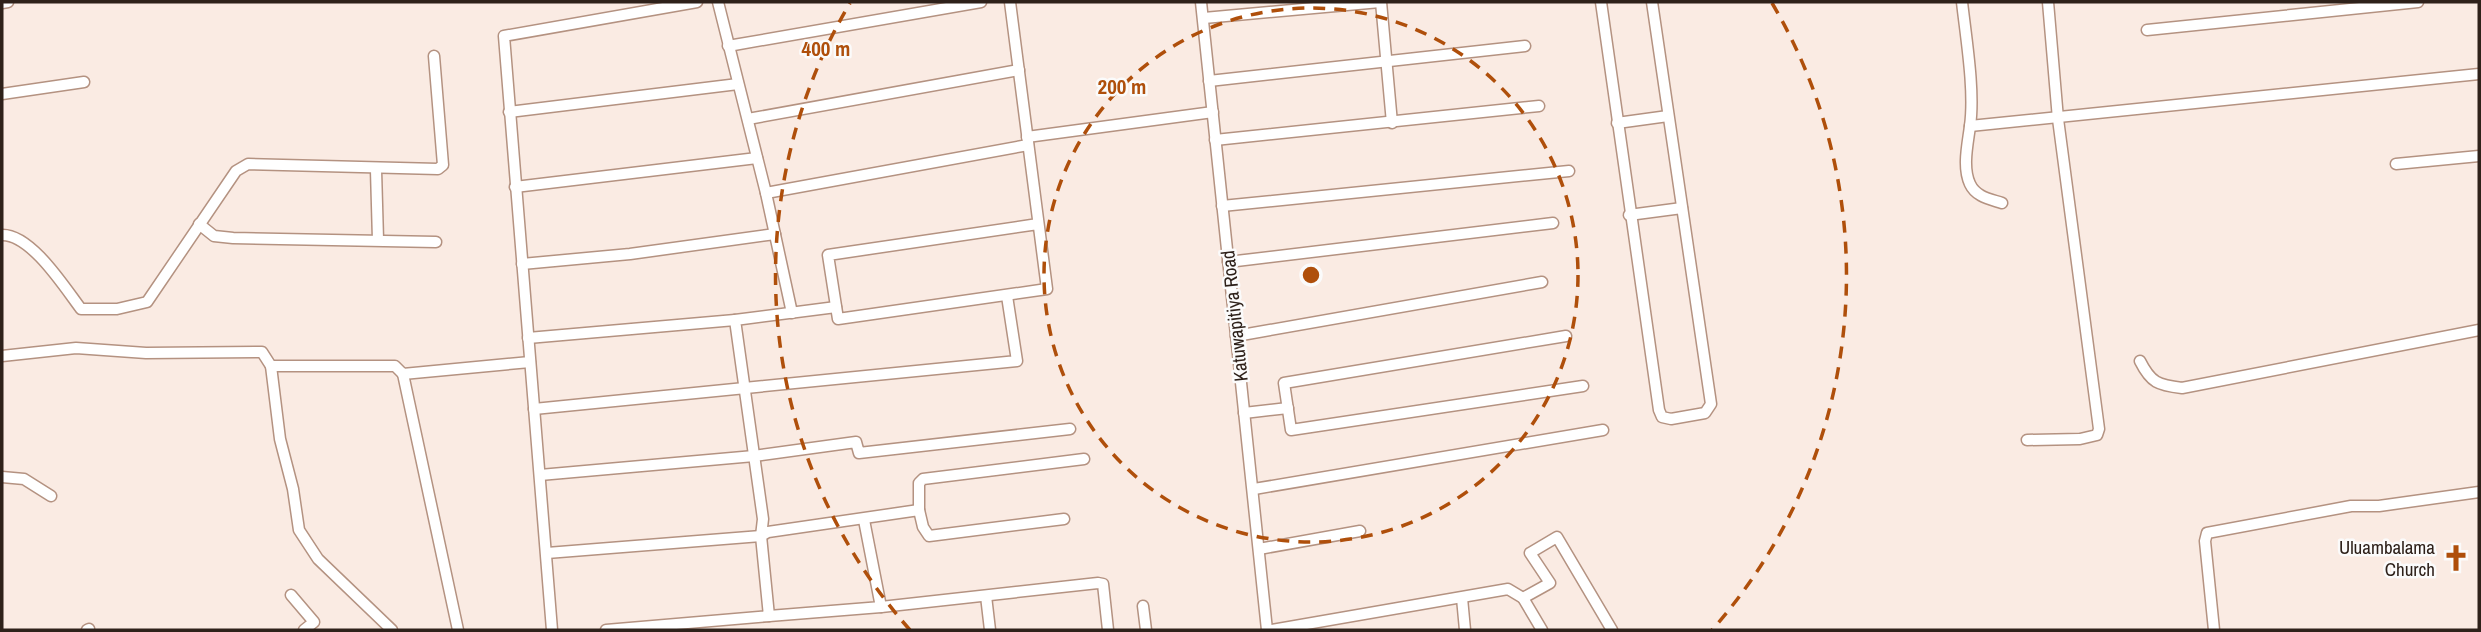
<svg xmlns="http://www.w3.org/2000/svg" width="2481" height="632" viewBox="0 0 2481 632" font-family="'Archivo Narrow',sans-serif">
<style>
.lines{fill:none;stroke-linecap:round;stroke-linejoin:round}
.minor-casing{stroke:#b49281;stroke-width:13}
.minor{stroke:#fff;stroke-width:10}
.ring{fill:none;stroke:#af4f0b;stroke-width:3.5;stroke-dasharray:12 9}
.labels{text-anchor:middle;stroke-width:5;stroke-linejoin:round;paint-order:stroke}
.street-label{font-size:19px;fill:#2e211a;stroke:#fbfbfb}
.poi-label{font-size:19px;fill:#2e211a;stroke:#fbfbfb;text-anchor:end}
.centre{fill:#af4f0b;stroke:#fbfbfb;stroke-width:3.5}
.ring-label{font-size:21px;text-anchor:middle;font-weight:bold;fill:#af4f0b;stroke:#fbfbfb;stroke-width:5;stroke-linejoin:round;paint-order:stroke}
</style>
<rect width="100%" height="100%" fill="#faebe3"/>
<g class="lines">
<defs>
<g id="minor">
<path d="M718,2L766,193L792,313"/>
<path d="M1010,2L1047,289L838,319L828,255L1038,224"/>
<path d="M1201,2L1267,630"/>
<path d="M1381,2L1392,123"/>
<path d="M1601,2L1659,410L1662,417L1671,419L1705,413L1711,404L1652,2"/>
<path d="M1962,2C1966,38 1975,91 1970,126C1968,143 1962,167 1970,184C1976,197 1990,199 2002,203"/>
<path d="M2,3L8,2"/>
<path d="M1204,18L1380,2"/>
<path d="M2147,30L2418,2"/>
<path d="M728,46L981,2"/>
<path d="M1209,81L1525,46"/>
<path d="M2,94L84,82"/>
<path d="M509,112L738,84"/>
<path d="M748,119L1019,70"/>
<path d="M1617,123L1668,116"/>
<path d="M1970,126L2479,74"/>
<path d="M1027,137L1213,112"/>
<path d="M1215,140L1539,106"/>
<path d="M2396,164L2479,156"/>
<path d="M376,170L378,240"/>
<path d="M515,187L757,158"/>
<path d="M766,193L1028,145"/>
<path d="M1222,206L1569,171"/>
<path d="M1629,215L1682,208"/>
<path d="M199,224L214,236L233,238L436,242"/>
<path d="M2,235C31,234 65,288 81,309H117L147,302L236,171L248,164L438,169L443,165L434,56"/>
<path d="M1228,262L1553,223"/>
<path d="M522,264L630,254L775,234"/>
<path d="M1236,336L1542,282"/>
<path d="M1566,336L1284,383L1291,430L1583,386"/>
<path d="M528,338L735,320"/>
<path d="M2,356L76,348L146,353L262,352L271,366H395L403,374L530,362"/>
<path d="M2140,361C2151,383 2158,385 2182,388L2479,330"/>
<path d="M271,366L280,439L293,489L299,530L318,559L392,630"/>
<path d="M403,374L458,630"/>
<path d="M534,409L1017,361L1007,296"/>
<path d="M1244,413L1288,408"/>
<path d="M2027,440L2080,439L2097,435L2099,429L2058,119L2048,2"/>
<path d="M540,475L754,456L856,442L859,453L1070,429"/>
<path d="M2,477L24,479L51,496"/>
<path d="M1254,489L1603,430"/>
<path d="M919,510V483L923,479L1084,459"/>
<path d="M1259,549L1360,531"/>
<path d="M547,553L761,536L768,532L919,510L923,527L929,536L1064,519"/>
<path d="M291,595L314,622L304,630"/>
<path d="M986,596L990,630"/>
<path d="M1462,598L1465,630"/>
<path d="M1523,598L1550,583L1530,553L1557,537L1612,630"/>
<path d="M1143,606L1146,630"/>
<path d="M881,607L1098,583L1103,584L1108,630"/>
<path d="M769,616L881,607L864,520"/>
<path d="M87,630L89,629"/>
<path d="M552,630L504,36L697,2"/>
<path d="M606,630L769,616L761,536L763,519L735,320L836,307"/>
<path d="M1272,630L1508,589L1523,598L1542,630"/>
<path d="M2214,630L2205,541L2207,533L2351,506H2379L2479,492"/>
</g>
</defs>
<use href="#minor" class="minor-casing"/>
<use href="#minor" class="minor"/>
</g>
<g class="ring">
<circle cx="1311" cy="275" r="267"/>
<path d="M910 630A535 535 0 0 1 850 3M1772 3A535 535 0 0 1 1712 630"/>
</g>
<defs>
<symbol id="church-bare" viewBox="-9 -9 18 18"><path d="M-1.2-6h2.4v3.5h3.3v2.4h-3.3V6h-2.4V-.1h-3.3v-2.4h3.3Z" fill="#af4f0b" stroke="#fbfbfb" stroke-width="2.5" paint-order="stroke"/></symbol>
</defs>
<g fill-rule="evenodd">
<use href="#church-bare" x="2437" y="539" width="38" height="38"/>
</g>
<g class="labels">
<g class="street-label">
<text transform="translate(1234 316) rotate(-96)" y="7">Katuwapitiya Road</text>
</g>
<g class="poi-label">
<text x="2435" y="554">Uluambalama<tspan x="2435" dy="22">Church</tspan></text>
</g>
</g>
<circle cx="1311" cy="275" r="10" class="centre"/>
<g class="ring-label">
<text x="826" y="56">400 m</text>
<text x="1122" y="94">200 m</text>
</g>
<rect width="2481" height="632" fill="none" stroke="#2e211a" stroke-width="7"/>
</svg>
